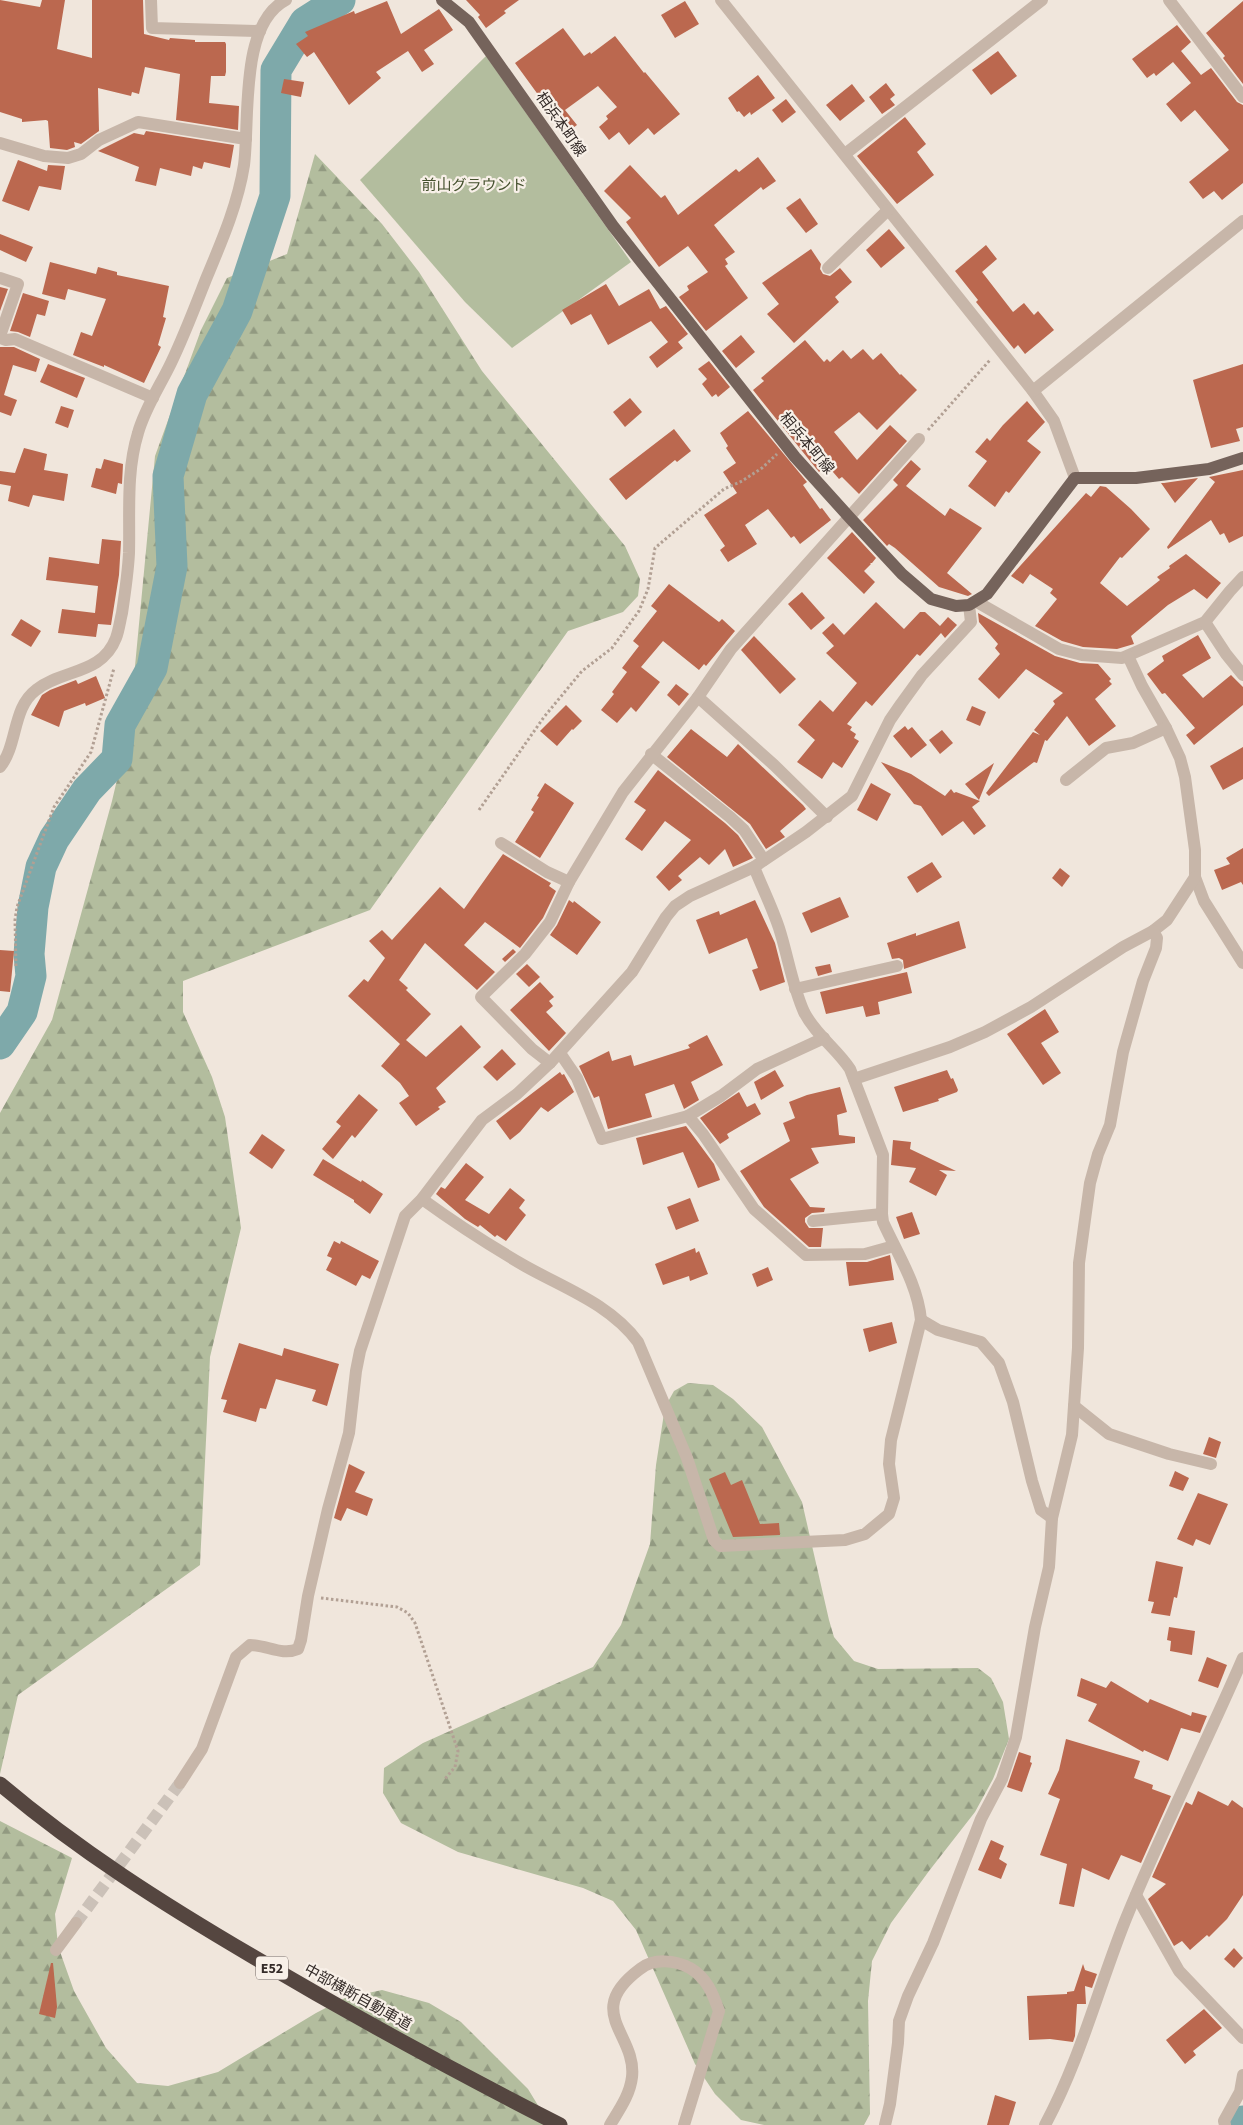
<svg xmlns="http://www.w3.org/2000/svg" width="1243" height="2125" viewBox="0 0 1243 2125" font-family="'Source Sans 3','Noto Sans JP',sans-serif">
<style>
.green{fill:#b3bd9e}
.forest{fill:url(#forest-firs)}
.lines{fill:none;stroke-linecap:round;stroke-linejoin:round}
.river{stroke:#7ea9aa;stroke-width:31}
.building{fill:#bb684f}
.minor-tunnel{stroke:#cbc1b8;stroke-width:12;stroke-dasharray:12 6;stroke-linecap:butt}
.path{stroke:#b2a094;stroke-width:3;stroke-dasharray:2.5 2.5;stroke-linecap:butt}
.minor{stroke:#c7b6a9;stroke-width:12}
.major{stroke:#75635b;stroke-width:12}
.highway{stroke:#554640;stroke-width:15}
.labels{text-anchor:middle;stroke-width:4.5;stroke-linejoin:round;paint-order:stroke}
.shield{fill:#f8f0e8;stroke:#706762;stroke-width:1}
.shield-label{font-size:14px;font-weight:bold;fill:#352c29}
.street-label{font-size:15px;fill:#352c29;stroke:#f8f0e8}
.park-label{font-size:15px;fill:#45512e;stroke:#f8f0e8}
</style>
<defs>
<pattern id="forest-firs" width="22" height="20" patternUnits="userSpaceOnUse" patternTransform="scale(1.25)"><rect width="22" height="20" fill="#b3bd9e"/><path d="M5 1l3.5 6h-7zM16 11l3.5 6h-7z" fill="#929a81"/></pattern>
</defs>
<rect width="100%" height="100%" fill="#f0e6dc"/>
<path class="green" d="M486,56L631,262L512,348L465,302L360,180Z"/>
<g class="forest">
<path d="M315,154L382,224L419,272L482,371L625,546L640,579L638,596L623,612L568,631L370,910L183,981V1012L212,1077L225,1117L241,1228L210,1357L200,1565L18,1695L0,1774V1113L52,1020L112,801L129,729L155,456L201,330L227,278L287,254Z"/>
<path d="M688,1383L713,1385L733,1399L762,1427L802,1502L829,1620L834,1637L854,1661L878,1669L978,1668L991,1678L1003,1702L1009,1739L993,1779L975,1812L929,1871L891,1923L872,1961L868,2001L870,2114L864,2125H764L741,2120L715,2094L695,2064L636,1930L613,1901L583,1888L458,1852L401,1823L383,1793L384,1768L423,1743L593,1667L621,1625L650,1544L656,1465L665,1407L674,1391Z"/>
<path d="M0,1821L72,1858L55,1914L58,1946L74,1991L106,2048L137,2083L168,2086L218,2072L316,2013L345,1998L382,1990L429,2003L461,2022L528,2089L550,2125H0Z"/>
</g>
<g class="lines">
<g class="river">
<path d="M0,1044L22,1012L31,976L29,954L33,907L41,867L54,839L87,790L117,759L120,725L152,668L172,566L168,476L192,394L237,311L275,196L276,70L305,22L340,0"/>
<path d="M1238,2125L1243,2121"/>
</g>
</g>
<g class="building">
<path d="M0,0L40,7L42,0H65L57,49L92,58V0H143L144,34L169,40L170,38L195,40V42H225L226,44V72L225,76H211L209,103L239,106L238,130L176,120L180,74L145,67L139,94L132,92L131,96L98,88L99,131L81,144L74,142L75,147L67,150L50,148L48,121L46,120L22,122V119L0,112Z"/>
<path d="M466,0H519L504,11L506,13L486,28L478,17L480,15Z"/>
<path d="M387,1L401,34L439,9L453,30L424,50L434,64L422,72L408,51L376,72L381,78L349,105L314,52L307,57L296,44L308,36L305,32L354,11L355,14Z"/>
<path d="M685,1L699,24L675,38L661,15Z"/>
<path d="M1243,1V84L1223,58L1225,56L1206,33Z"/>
<path d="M1177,25L1191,42L1181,51L1201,75L1211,68L1237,102L1243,105V183L1222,200L1214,191L1203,199L1189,182L1229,150L1195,110L1181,122L1166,104L1191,83L1173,62L1156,76L1154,73L1147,78L1132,59Z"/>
<path d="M563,28L584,56L590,52L591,54L615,36L644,73L645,72L680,114L654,135L648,128L629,145L619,132L609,140L599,127L608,119L606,116L617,107L598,86L565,110L577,125L566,133L515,63Z"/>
<path d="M998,51L1017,76L991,95L972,70Z"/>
<path d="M758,75L775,98L751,115L750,112L744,117L739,111L737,112L728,98Z"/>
<path d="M284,79L304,82L301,97L281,93Z"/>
<path d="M886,83L895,95L890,99L895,105L882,114L869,97Z"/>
<path d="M852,84L865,101L840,121L826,105Z"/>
<path d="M786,99L796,112L782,123L772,110Z"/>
<path d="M905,117L926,144L917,152L934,175L897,204L857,156Z"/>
<path d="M146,131L234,145L230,168L204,162L202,169L193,166L191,176L160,168L156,186L135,181L139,167L98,151L134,133L144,135Z"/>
<path d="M758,157L776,181L763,190L761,187L714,225L735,252L725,259L728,264L725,266L748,298L706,331L679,297L689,290L687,286L708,272L688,246L659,267L626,222L631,218L604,191L630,165L661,198L665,195L678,215L736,169L739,172Z"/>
<path d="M18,160L47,171L48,165L65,166L61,190L39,186L29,211L2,201Z"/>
<path d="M800,198L818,224L806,233L786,208Z"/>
<path d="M889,229L905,248L881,268L866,250Z"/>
<path d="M0,234L33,247L26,262L0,250Z"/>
<path d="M986,245L997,259L982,272L1013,312L1024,303L1034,315L1038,311L1054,330L1025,354L1018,345L1014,349L976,302L978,300L955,271Z"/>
<path d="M811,249L821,264L820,269L823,274L830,276L840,268L852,282L835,297L839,302L794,343L767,314L779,304L762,283Z"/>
<path d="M50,262L96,274L98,267L117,272V275L169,286L163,317L166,318L158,345L161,347L144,383L104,365V367L73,355L81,332L92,336L106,299L68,289L65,300L42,294Z"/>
<path d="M606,284L619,306L649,289L660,309L666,306L688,334L678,342L683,348L657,368L649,357L668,342L651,321L608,345L591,314L571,325L562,310Z"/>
<path d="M0,287L8,289L0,311Z"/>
<path d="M23,293L49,301L45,316L37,314L30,337L18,332L10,331Z"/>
<path d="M741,335L755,352L736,368L722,351Z"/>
<path d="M805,340L824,362L827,359L830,362L843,350L851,359L863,349L873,360L881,353L900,375L901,374L917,390L877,430L859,412L834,432L857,460L890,425L907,441L859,494L842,477L839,479L827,465L819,472L753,390L764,381L761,378Z"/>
<path d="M0,347H14L40,359L36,372L13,365L4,395L17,400L11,416L0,412Z"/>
<path d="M709,361L730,387L718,397L716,394L712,397L702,384L707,379L698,369Z"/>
<path d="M48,364L85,378L77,398L40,382Z"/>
<path d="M1243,364V427L1236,429L1240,441L1211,448L1193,380Z"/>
<path d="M630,398L642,412L625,427L613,412Z"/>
<path d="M1027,401L1045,422L1027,441L1041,452L1009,493L1006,491L995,507L968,486L987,461L975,452L987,438L990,441L1003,425Z"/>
<path d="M61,406L74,410L68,428L55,423Z"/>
<path d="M748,411L807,482L803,485L820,509L822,508L831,520L800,544L794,536L791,538L768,509L745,525L757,544L728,562L720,550L725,546L704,515L737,493L723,472L736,463L726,448L728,446L720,433Z"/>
<path d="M674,429L691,451L677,462L675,460L626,500L609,479Z"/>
<path d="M24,448L47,454L44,470L68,474L64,501L33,495L29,507L8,501L11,486L0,484V471L15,473Z"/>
<path d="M104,459L123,464L122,484L118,483L116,494L91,487L96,468L101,469Z"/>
<path d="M911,460L921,469L906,486L945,516L950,508L982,528L947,573L972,594L968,596L939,587L895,548L889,544L887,546L863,520L898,485L893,480Z"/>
<path d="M1243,470V536L1229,543L1224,533L1220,535L1211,520L1168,549L1167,547L1215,482L1209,477Z"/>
<path d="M1198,478L1175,503L1161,483H1164Z"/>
<path d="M1100,486L1106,487L1131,509L1150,529L1122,558L1120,557L1100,583L1127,606L1160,580L1157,577L1170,568L1169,566L1186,554L1221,583L1207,599L1194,589L1168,605L1131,636L1134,644L1117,649L1083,647L1062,641L1035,626L1057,599L1050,593L1053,589L1030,574L1023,584L1011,576L1086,493L1091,497Z"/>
<path d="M852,532L876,558L872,563H870L871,564L864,571L875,582L864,594L827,558Z"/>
<path d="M102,539L121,541L119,575L111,625L98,624L96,637L58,633L62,609L95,613L98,586L46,580L49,557L99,564Z"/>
<path d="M669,584L719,622L722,619L735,631L706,666L704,664L699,670L663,641L641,667L660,682L636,712L631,707L617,723L601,710L614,694L612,692L627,672L622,668L639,646L633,641L657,611L651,606Z"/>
<path d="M802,592L825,618L811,630L788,604Z"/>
<path d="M876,602L904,629L920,612H925L940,626L948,617L957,625L945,638L941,633L920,656L917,654L872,706L866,701L847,724L852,727L850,730L856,734L854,738L859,741L842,768L833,762L822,779L797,762L815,740L798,725L820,700L833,712L857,683L826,653L834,646L822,633L833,623L844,635Z"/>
<path d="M978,613L1055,656L1080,663L1098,664L1111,679L1109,681L1112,684L1095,699L1116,726L1089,746L1067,716L1047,741L1045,740L1037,763L1034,762L989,796L986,793L1033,732L1040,735L1034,730L1055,704L1053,701L1063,693L1026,669L999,699L978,679L1000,654L995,648L998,644L979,622Z"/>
<path d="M21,619L41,631L31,647L11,635Z"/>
<path d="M1198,635L1211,658L1182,675L1203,698L1231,675L1243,687V705L1194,745L1186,735L1195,728L1165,693L1162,694L1147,674L1164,661L1162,656Z"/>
<path d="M754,636L796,679L780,694L741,650Z"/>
<path d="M96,676L105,698L86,706L85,703L64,711L59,727L31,715L42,695L50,690L76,680L78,684Z"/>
<path d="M676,684L689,694L679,706L667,695Z"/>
<path d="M566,705L582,721L573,730L572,729L557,746L540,731Z"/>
<path d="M972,706L986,712L980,726L966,720Z"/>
<path d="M905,726L908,730L912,727L927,745L911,758L893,736Z"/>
<path d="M691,729L727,757L738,744L803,805L806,809L780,831L785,837L766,849L750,824L667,757Z"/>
<path d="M942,730L953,743L940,754L929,740Z"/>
<path d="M1243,747V779L1223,790L1210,766Z"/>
<path d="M881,762L911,774L945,796L951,789L954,793L956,792L980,801L972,807L986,826L974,835L963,821L942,836L921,806L914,804Z"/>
<path d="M994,763L979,800L965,784Z"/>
<path d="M658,770L725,823L738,835L753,858L733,867L725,849L709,865L700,857L678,876L682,880L669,891L656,877L691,840L665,821L642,851L625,839L646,810L634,802Z"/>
<path d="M545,783L574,803L540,858L515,842L534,812L531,810L539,797L537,796Z"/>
<path d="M871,783L891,794L877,821L857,810Z"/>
<path d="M1243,848V885L1241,882L1222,890L1214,870L1230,864L1226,858Z"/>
<path d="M503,854L549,882L551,883L549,886L556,891L543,918L520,948L485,922L464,945L495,972L477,990L425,943L399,980L408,988L406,990L431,1014L406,1040L426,1057L461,1025L481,1047L436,1088L446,1102L438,1107L440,1109L416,1126L399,1103L409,1096L400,1083L381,1066L400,1044L348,996L364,979L368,982L385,958L369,941L382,930L392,940L440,887L464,909Z"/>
<path d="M932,862L942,877L917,893L907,877Z"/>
<path d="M1060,868L1070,876L1062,887L1052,878Z"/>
<path d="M840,897L849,917L811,933L802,913Z"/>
<path d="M569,900L573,903L574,901L601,922L577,955L550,935L557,925Z"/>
<path d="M755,900L775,943L785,982L760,991L752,970L758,968L747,938L709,954L696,920L719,911L720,915Z"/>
<path d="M959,921L966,948L904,969L903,960L899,958L892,959L887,943L916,933V936Z"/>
<path d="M513,949L516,952L505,962L502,959Z"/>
<path d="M0,950L14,951L10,992L0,991Z"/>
<path d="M527,964L540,977L529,987L516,974Z"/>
<path d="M830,964L832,972L818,976L815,967Z"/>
<path d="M907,972L912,993L878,1002L880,1014L866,1017L863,1006L826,1014L820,992Z"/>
<path d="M540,982L554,997L549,1001L553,1006L546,1012L566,1033L549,1051L510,1010Z"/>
<path d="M1045,1009L1059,1032L1041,1043L1061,1073L1043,1085L1007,1034Z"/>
<path d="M707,1035L723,1065L691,1082L699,1100L684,1109L674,1084L645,1094L652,1117L608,1129L599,1096L594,1098L579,1066L609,1051L612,1061L631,1055L634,1066L690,1048L688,1045Z"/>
<path d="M502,1049L516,1064L497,1081L483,1067Z"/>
<path d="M775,1070L784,1086L761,1100L754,1082Z"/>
<path d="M947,1070L951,1079L953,1078L958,1090L957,1092L938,1099L939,1101L903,1112L894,1087Z"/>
<path d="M560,1072L562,1075L564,1074L574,1092L548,1112L541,1107L520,1132L510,1140L496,1121Z"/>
<path d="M840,1087L847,1112L837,1115L839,1135L855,1137V1143L811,1148L819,1163L790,1179L810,1207L825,1208L824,1212L812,1213L805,1218V1222L809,1228H823L821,1247H809L764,1207L740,1171L790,1141L783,1123L795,1118L789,1102L807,1095Z"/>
<path d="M739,1092L747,1107L755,1103L761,1114L727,1134L729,1138L720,1144L700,1118Z"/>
<path d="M359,1094L378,1110L355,1138L352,1135L333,1159L322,1149L341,1126L336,1122Z"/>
<path d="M686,1126L714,1164L720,1180L698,1188L683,1152L643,1165L636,1138Z"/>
<path d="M262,1134L285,1150L272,1169L249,1153Z"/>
<path d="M893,1140L911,1142L910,1149L956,1171L939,1170L947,1175L936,1196L909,1182L916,1168L891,1165Z"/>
<path d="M323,1159L361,1182L362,1180L383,1194L370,1214L354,1202V1200L313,1175Z"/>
<path d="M466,1163L484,1177L465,1200L489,1214L510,1188L525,1200L519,1208L526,1215L506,1241L497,1235L495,1237L480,1225L478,1227L465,1219L436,1194L441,1187L445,1189Z"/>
<path d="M690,1198L699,1221L676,1230L667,1207Z"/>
<path d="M912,1212L920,1234L904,1239L896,1217Z"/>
<path d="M334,1241L340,1244L341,1241L379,1261L370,1279L362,1275L356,1286L326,1270L332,1258L327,1256Z"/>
<path d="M695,1248L696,1253L699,1251L708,1274L690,1281L689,1276L663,1285L655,1264Z"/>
<path d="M890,1255L894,1280L849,1286L846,1262H867Z"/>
<path d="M768,1267L773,1280L757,1287L752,1274Z"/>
<path d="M892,1322L897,1343L869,1352L863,1329Z"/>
<path d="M239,1343L282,1356L284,1348L339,1364L327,1406L312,1401L316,1390L276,1379L266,1409L260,1408L256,1422L223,1412L227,1400L221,1399Z"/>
<path d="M1209,1437L1221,1442L1216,1458L1203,1454Z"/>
<path d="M349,1464L365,1472L355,1492L373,1499L367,1516L347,1508L341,1521L334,1518Z"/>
<path d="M1175,1471L1189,1478L1183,1491L1169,1486Z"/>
<path d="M725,1472L731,1485L742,1480L760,1524L779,1523L780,1535L733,1537L709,1479Z"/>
<path d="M1198,1493L1228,1504L1210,1545L1196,1539L1193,1546L1177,1539Z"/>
<path d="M1156,1561L1183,1567L1177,1598L1174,1597L1170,1616L1151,1613L1154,1602L1148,1601Z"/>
<path d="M1169,1627L1195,1631L1192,1655L1170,1651L1171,1641L1167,1640Z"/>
<path d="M1207,1657L1227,1665L1218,1688L1198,1681Z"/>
<path d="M1081,1678L1106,1688L1111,1681L1148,1703L1150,1699L1191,1716L1192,1712L1207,1716L1200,1733L1181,1728L1168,1761L1144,1750L1143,1752L1088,1721L1097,1704L1077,1696Z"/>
<path d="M1066,1739L1140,1761L1134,1778L1153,1785L1152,1789L1171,1796L1141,1863L1121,1855L1109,1880L1082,1868L1074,1907L1059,1904L1067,1864L1040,1855L1060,1799L1048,1794L1059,1770Z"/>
<path d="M1019,1752L1031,1756L1030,1762L1032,1763L1022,1792L1007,1787Z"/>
<path d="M1198,1791L1228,1806L1232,1800L1243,1808V1895L1227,1919L1209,1937L1207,1935L1190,1950L1182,1941L1174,1946L1148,1899L1166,1884L1152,1877L1186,1802L1192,1805Z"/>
<path d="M991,1840L1004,1846L999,1859L1007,1864L1001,1879L978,1870Z"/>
<path d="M1234,1948L1243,1958L1234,1968L1224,1959Z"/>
<path d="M51,1963H53L57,2007L55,2018L39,2014Z"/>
<path d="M1083,1964L1085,1970L1097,1974L1092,1988L1085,1986L1086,2004H1077L1075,2036L1073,2042L1050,2039L1029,2040L1027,1996L1067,1994V1992L1074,1991Z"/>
<path d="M1204,2009L1222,2028L1193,2051L1196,2055L1185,2064L1166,2040Z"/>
<path d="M995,2095L1016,2102L1009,2125H987Z"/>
</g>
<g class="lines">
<path class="minor-tunnel" d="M76,1923L180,1783"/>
<g class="path">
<path d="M928,430L990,360"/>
<path d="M479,810L544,717L582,671L612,648L639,611L648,589L655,548L724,489L742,481L762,468L777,454"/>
<path d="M16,966L15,920L17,907L54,807L91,752L114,668"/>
<path d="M321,1598L397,1607L408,1613L415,1623L458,1751L455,1767L444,1780"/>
</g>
<g class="minor">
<path d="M151,0L152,28L260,31"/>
<path d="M721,0L1033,391L1054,421L1075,478"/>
<path d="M1169,0L1243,97"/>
<path d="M0,143L44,156L68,158L81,154L99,140L138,122L246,139"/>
<path d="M845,154L1042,0"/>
<path d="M828,268L888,210"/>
<path d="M0,278L18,284L0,336"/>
<path d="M0,338L6,340L15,339L153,398"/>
<path d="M1033,391L1243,221"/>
<path d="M977,602L1059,649L1082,655L1122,658L1205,622L1230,591L1243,577"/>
<path d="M1205,622L1226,654L1243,675"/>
<path d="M1128,656L1142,686L1166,728L1180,758L1185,777L1195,850V877L1204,901L1243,963"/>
<path d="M698,697L774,765L827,817"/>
<path d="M651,754L730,817L744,830L764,860"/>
<path d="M0,767C18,745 12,708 36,690C62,669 102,675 116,638C119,630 120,621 122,613C125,593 128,573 129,553C130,513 126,472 138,433C145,408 160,386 171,363C184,336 195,307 206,279C221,243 238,204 244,165C250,120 239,24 286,0"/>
<path d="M1066,780L1106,748L1133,743L1166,728"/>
<path d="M501,843L547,872L569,882"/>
<path d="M795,989L897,966"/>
<path d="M560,1053L577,1078L602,1139L688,1116L703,1134L754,1209L806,1255L865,1254L894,1246"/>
<path d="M550,1063L532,1049L481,997L525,954L550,922L569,882L623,792L698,697L731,649L919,439"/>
<path d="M854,1079L950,1047L985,1032L1031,1007L1123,947L1153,931L1167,920L1195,877"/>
<path d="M688,1116L721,1096L757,1069L824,1038"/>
<path d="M422,1199C455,1223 489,1245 525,1266C564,1288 610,1304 638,1342L687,1458L714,1540L720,1546L845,1540L865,1534L889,1514L894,1498L889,1464L891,1440L921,1320C918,1285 897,1253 883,1222L882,1214L883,1155L850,1069C837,1049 815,1034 804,1012C792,985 788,956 779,928C772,907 762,887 754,867"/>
<path d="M813,1221L882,1214"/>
<path d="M921,1320L938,1330L981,1342L999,1363L1013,1402L1032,1481L1041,1510L1052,1518"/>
<path d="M1074,1406L1109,1434L1169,1454L1211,1464"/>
<path d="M180,1783L202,1749L236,1657L250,1645C267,1645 282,1656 298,1649L301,1640L308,1596L328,1509L349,1433L356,1371L360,1351L405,1216L422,1199L482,1120L517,1094L550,1063L632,972L666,917L675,906L690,896L754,867L806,832L852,796L890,720L901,704L922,675L971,622L969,605"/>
<path d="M1136,1895L1179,1971L1243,2038"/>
<path d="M56,1950L76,1923"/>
<path d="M610,2125C619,2110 630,2095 632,2077C637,2034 582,2012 640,1969C654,1958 675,1960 690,1968C707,1978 713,1994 719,2011L684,2125"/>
<path d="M885,2125L890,2104L898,2043L899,2021L908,1996L933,1943L981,1819L1002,1779L1016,1737L1035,1627L1049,1567L1052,1518L1072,1435L1078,1348L1079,1263L1090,1183L1098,1154L1110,1125L1123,1052L1143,981L1156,948L1157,938L1153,931"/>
<path d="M1045,2125C1080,2060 1098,1989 1125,1921C1161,1832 1205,1746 1243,1658"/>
<path d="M1225,2125L1224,2121L1240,2092L1243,2075"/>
</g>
<path class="major" d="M442,0L469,22L613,226L795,457L850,518L902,574L931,599L956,606L969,605L987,594L1075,478H1136L1209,469L1243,458"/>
<path class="highway" d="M0,1784C78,1850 165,1905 252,1956C353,2016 456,2072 560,2125"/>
</g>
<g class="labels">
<rect class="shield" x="256" y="1956.5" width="32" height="23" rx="4"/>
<g class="shield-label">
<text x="272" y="1973">E52</text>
</g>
<g class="street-label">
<text transform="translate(561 124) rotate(55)" y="5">相浜本町線</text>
<text transform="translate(807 443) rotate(50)" y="5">相浜本町線</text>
<text transform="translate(358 1997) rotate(29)" y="5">中部横断自動車道</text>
</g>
<g class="park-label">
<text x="474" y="190">前山グラウンド</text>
</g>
</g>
</svg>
